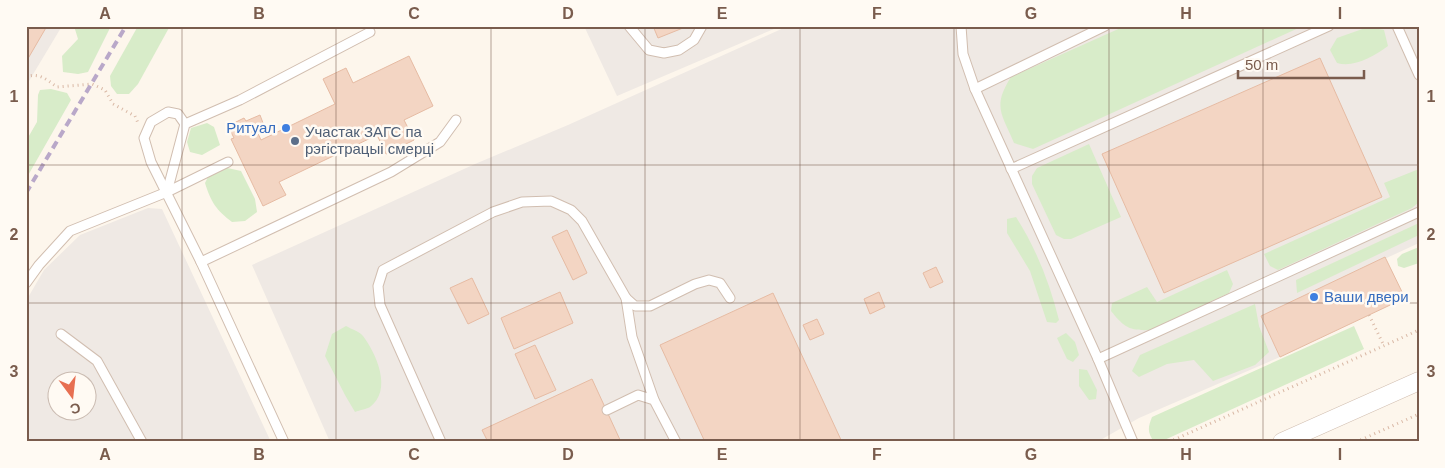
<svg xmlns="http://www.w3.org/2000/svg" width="1445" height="468" viewBox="0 0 1445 468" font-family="Arial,sans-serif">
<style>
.industrial{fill:#efe9e4;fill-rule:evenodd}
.green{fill:#d8ecc9}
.building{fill:#f3d5c3;stroke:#e6bba3}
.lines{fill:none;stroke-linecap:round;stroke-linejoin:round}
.service-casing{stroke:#d1beb0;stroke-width:11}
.minor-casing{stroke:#d1beb0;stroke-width:19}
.path{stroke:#d9b8a5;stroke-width:3;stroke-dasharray:1 4;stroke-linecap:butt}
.service{stroke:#fff;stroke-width:9}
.minor{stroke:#fff;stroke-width:18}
.rail{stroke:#b9a8c9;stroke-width:4;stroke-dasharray:8 5;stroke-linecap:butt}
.grid{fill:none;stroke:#7a5c4d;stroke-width:1;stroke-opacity:0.55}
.shop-dot{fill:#3f7fe0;stroke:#fffaf3;stroke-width:2}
.service-dot{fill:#5c6f8a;stroke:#fffaf3;stroke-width:2}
.labels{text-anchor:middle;stroke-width:5;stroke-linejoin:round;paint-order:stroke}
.shop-label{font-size:15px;fill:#366cbe;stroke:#fffaf3;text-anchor:end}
.service-label{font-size:15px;fill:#4e5e75;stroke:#fffaf3;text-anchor:start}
.neatline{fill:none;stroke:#7a5c4d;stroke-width:2}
.grid-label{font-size:16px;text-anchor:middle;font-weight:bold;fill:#7a5c4d}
</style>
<rect width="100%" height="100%" fill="#fdf6ec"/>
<g class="industrial">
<path d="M26,26H62L26,86Z"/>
<path d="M584,26H781L617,96Z"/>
<path d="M788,26H1419V243L1261,316L1280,357L1139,418L1097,442H330L252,265L475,164L568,125Z"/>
<path d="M148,208L162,209L271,442H26V301L44,270L80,235ZM58,380H88V410H58Z"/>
</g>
<g class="green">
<path d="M74,26H111L88,72L78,74L63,72L62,56L78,39Z"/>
<path d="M138,26H170L138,84L129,94H117L111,86L110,76Z"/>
<path d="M1125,26H1303L1033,149L1014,143C1002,114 992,107 1011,77Z"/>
<path d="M1368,27L1384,30L1388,46C1374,56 1354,68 1337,63L1330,50L1337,38Z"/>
<path d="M51,89L67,93L71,100L26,179V141L37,122L38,95L40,90Z"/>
<path d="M207,123L214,127L220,145L202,155L190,152L187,142L191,128Z"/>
<path d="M1089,144L1121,217L1071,239H1064L1056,235L1032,184V176L1037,168Z"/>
<path d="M223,167L241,171L255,199L257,212L245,221L232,222C216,210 211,202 205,183L210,173Z"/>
<path d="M1419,169V202L1412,208L1278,270L1270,266L1264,254L1390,197L1384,183Z"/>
<path d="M1016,217C1036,248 1050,284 1059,320L1056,323L1047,322L1030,271L1007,233V219Z"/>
<path d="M1419,223V235L1297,293L1296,280Z"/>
<path d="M1419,247V263L1404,268L1398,266L1397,259L1402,254Z"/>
<path d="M1227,270L1233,284L1229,293L1150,330C1129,331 1124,327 1111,311L1112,303L1147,287L1157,302Z"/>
<path d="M1255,304L1259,326L1269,352L1255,365L1213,381L1194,360L1167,364L1139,377L1132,371L1140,355Z"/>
<path d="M346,326C351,329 359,331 363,336C376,353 393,390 370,407C367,409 360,410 355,412L345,395L325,356L332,334Z"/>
<path d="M1354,326L1364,349L1160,442H1154C1147,432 1148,427 1152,417Z"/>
<path d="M1066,333L1075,342L1079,355L1073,362L1067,359L1057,338Z"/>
<path d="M1079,369L1087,370L1097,390L1096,399L1089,400L1079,386Z"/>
</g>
<g class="building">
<path d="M27,26H47L26,62V27Z"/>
<path d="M653,26H688L658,38Z"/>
<path d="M409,56L433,106L404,120L414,140L386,154L377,135L279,182L286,195L263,206L231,139L234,138L228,126L244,118L246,121L260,115L263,123L255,127L261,140L335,104L323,79L346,68L353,83Z"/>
<path d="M1320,58L1382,197L1164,293L1102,154Z"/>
<path d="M567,230L587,273L573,280L552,237Z"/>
<path d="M1385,257L1405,298L1280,357L1261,316Z"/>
<path d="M936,267L943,282L930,288L923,273Z"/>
<path d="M472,278L489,314L468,324L450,288Z"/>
<path d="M560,292L573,323L514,349L501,318Z"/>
<path d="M879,292L885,307L870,314L864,299Z"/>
<path d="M773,293L842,442H705L660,345Z"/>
<path d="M817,319L824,334L810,340L803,325Z"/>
<path d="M535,345L556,390L535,399L515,354Z"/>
<path d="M592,379L621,442H488L482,430Z"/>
</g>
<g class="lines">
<defs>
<g id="service">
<path d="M629,26L649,50L664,53L679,50L694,40L702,26"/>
<path d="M961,26L963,54L975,89L1098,359L1133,442"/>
<path d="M1397,26L1419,75"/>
<path d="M975,89L1105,26"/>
<path d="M185,124L178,114L168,112L151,122L144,138L151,162L201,262L284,442"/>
<path d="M1011,169L1329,26"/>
<path d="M167,192L185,124L240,100L370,32"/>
<path d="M201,262L391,172L440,142L456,120"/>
<path d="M26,283L39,265L70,231L167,192L228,162"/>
<path d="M626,298L632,337L654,400"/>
<path d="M61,334L97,361L142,442"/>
<path d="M1098,359L1419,212"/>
<path d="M607,410L638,395L654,400L676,442"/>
<path d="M441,442L380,305L378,286L383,270L493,212L522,202L551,201L571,210L582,221L626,298L635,306H650L695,284L709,280L720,283L730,298"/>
</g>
<path id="minor" d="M1282,442L1419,381"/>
</defs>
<use href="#service" class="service-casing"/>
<use href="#minor" class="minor-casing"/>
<g class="path">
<path d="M26,77C39,72 47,80 57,87L92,84L105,90L113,104L135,116L138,123"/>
<path d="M1369,315L1384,346"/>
<path d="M1169,442L1419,330"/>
<path d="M1356,442L1419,414"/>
</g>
<use href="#service" class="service"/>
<use href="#minor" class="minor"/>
<path class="rail" d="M26,193L126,26"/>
</g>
<path class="grid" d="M182,26V442M336,26V442M491,26V442M645,26V442M800,26V442M954,26V442M1109,26V442M1263,26V442M26,165H1419M26,303H1419"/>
<g class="shop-dot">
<circle cx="286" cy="128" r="5"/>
<circle cx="1314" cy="297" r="5"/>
</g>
<circle class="service-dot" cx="295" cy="141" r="5"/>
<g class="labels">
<g class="shop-label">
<text x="276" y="133">Ритуал</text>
<text x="1324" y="302" text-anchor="start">Ваши двери</text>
</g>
<g class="service-label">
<text x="305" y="137">Участак ЗАГС па<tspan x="305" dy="17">рэгістрацыі смерці</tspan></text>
</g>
</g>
<rect width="1445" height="468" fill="none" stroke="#fffaf3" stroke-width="55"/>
<g transform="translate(72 396) rotate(165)"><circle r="24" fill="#fffaf3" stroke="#cabbb1"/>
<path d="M0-4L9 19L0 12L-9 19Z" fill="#e76f51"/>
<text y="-8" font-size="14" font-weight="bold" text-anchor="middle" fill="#7a5c4d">С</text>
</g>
<path d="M1238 70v8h126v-8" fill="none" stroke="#7a5c4d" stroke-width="2.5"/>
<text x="1245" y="70" font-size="15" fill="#7a5c4d" stroke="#fffaf3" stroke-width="4" paint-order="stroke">50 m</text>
<rect x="28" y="28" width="1390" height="412" class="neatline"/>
<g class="grid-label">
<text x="105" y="19">A</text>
<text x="259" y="19">B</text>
<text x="414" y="19">C</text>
<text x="568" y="19">D</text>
<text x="722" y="19">E</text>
<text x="877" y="19">F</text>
<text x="1031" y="19">G</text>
<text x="1186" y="19">H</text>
<text x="1340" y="19">I</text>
<text x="14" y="102">1</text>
<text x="1431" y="102">1</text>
<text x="14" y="240">2</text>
<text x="1431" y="240">2</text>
<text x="14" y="377">3</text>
<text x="1431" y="377">3</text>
<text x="105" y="460">A</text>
<text x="259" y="460">B</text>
<text x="414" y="460">C</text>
<text x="568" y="460">D</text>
<text x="722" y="460">E</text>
<text x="877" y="460">F</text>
<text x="1031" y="460">G</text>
<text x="1186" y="460">H</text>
<text x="1340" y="460">I</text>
</g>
</svg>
